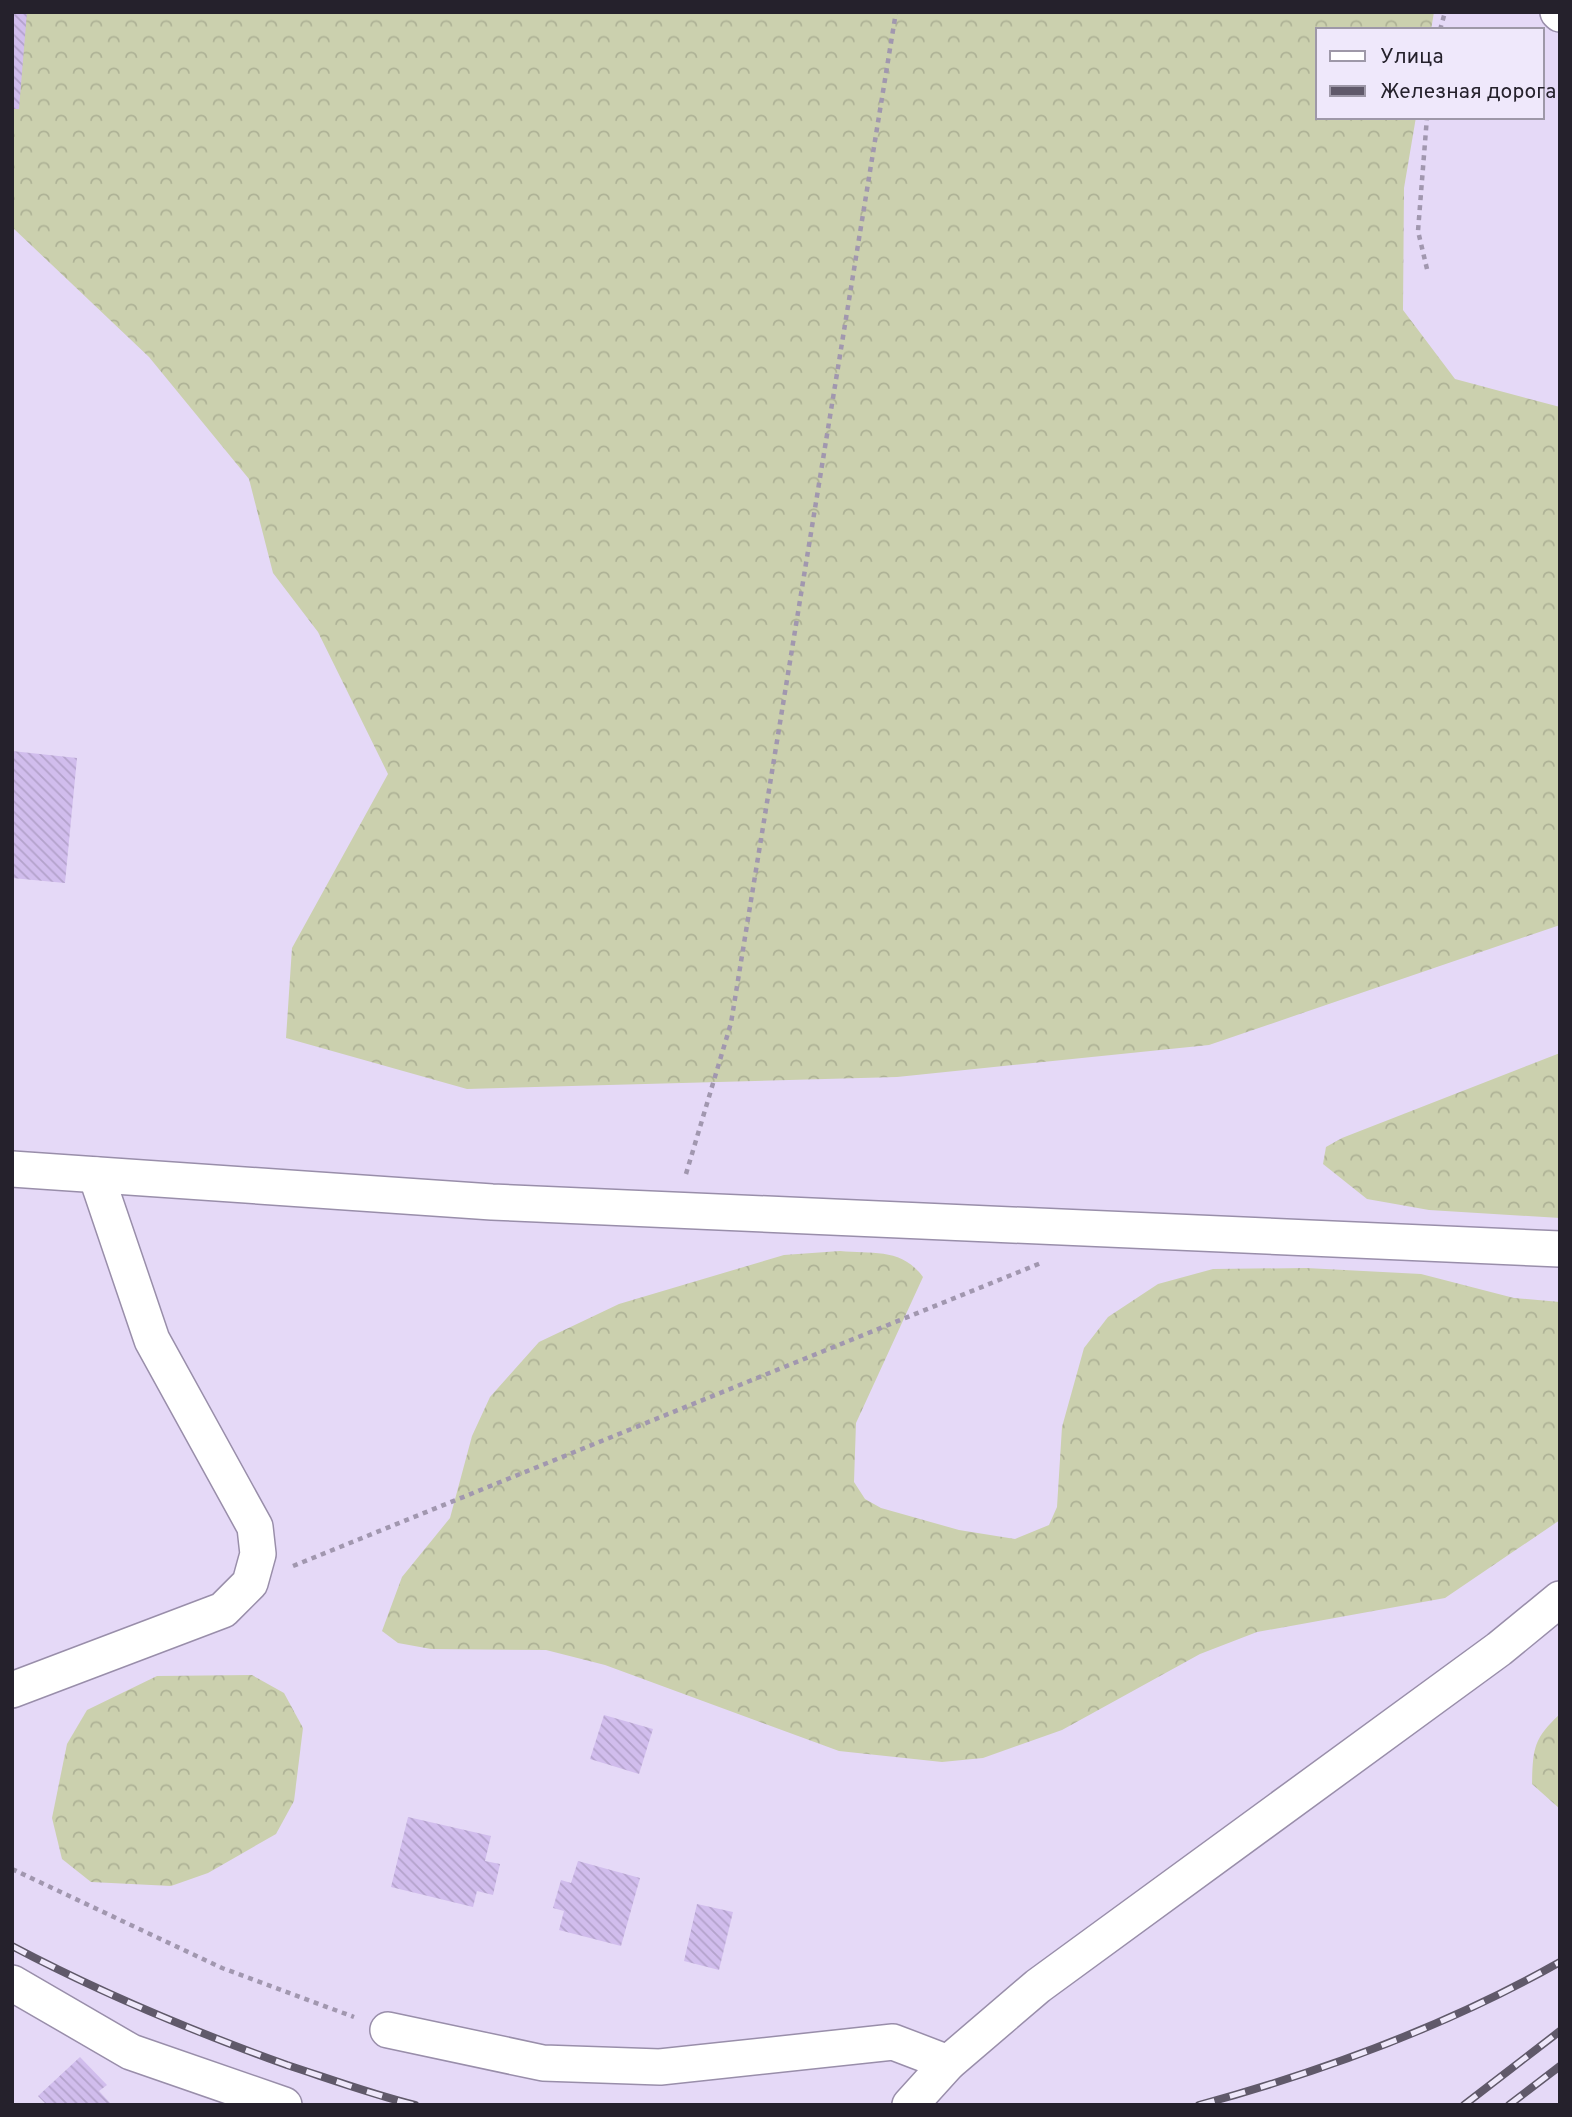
<svg xmlns="http://www.w3.org/2000/svg" width="1572" height="2117" viewBox="0 0 1572 2117" font-family="Overpass,sans-serif">
<style>
.forest{fill:url(#forest-crowns)}
.building{fill:url(#building-back-hatch)}
.lines{fill:none;stroke-linecap:round;stroke-linejoin:round}
.minor-casing{stroke:#998eaa;stroke-width:38}
.path{stroke:#a197af;stroke-width:4.5;stroke-dasharray:5 5;stroke-linecap:butt}
.minor{stroke:#fff;stroke-width:35}
.rail-casing{stroke:#60596a;stroke-width:8}
.rail{stroke:#efe8fb;stroke-width:5;stroke-dasharray:16;stroke-linecap:butt}
</style>
<defs>
<pattern id="forest-crowns" width="20" height="18" patternUnits="userSpaceOnUse" patternTransform="scale(1.75)"><rect width="20" height="18" fill="#cbd0ae"/><path d="M2 6a3 3 0 1 1 6 0M12 15a3 3 0 1 1 6 0" fill="none" stroke="#aeb296"/></pattern>
<pattern id="building-back-hatch" width="6" height="6" patternUnits="userSpaceOnUse" patternTransform="scale(1.75)"><rect width="6" height="6" fill="#d1bded"/><path d="M-1 5l2 2M0 0l6 6M5-1l2 2" fill="none" stroke="#b3a2cb"/></pattern>
</defs>
<rect width="100%" height="100%" fill="#e5d9f7"/>
<g class="forest">
<path d="M21,12H1434L1431,30H1318V117H1416L1404,188L1403,310L1455,379L1560,407V925L1209,1045L897,1077L467,1089L286,1038L292,948L388,774L318,632L273,573L249,479L149,357L12,227V61Z"/>
<path d="M1560,1053V1218L1429,1210L1367,1199L1323,1164L1326,1147L1342,1138Z"/>
<path d="M840,1251C873,1254 902,1248 923,1277L856,1423L854,1482L865,1499L881,1508L959,1530L1015,1539L1049,1525L1057,1507L1062,1427L1084,1348L1108,1317L1158,1284L1213,1269L1306,1268L1421,1274L1514,1298L1560,1302V1520L1445,1598L1257,1632L1200,1654L1062,1730L983,1758L942,1762L839,1751L605,1665L546,1650L431,1649L398,1643L382,1631L402,1577L450,1518L472,1436L490,1397L539,1342L619,1304L784,1255Z"/>
<path d="M252,1675L284,1693L303,1728L294,1801L276,1834L208,1873L171,1886L91,1882L62,1859L52,1818L67,1744L87,1710L157,1676Z"/>
<path d="M1560,1714V1809L1532,1784C1533,1749 1533,1739 1560,1714Z"/>
</g>
<g class="building">
<path d="M12,12H27L19,109H12Z"/>
<path d="M12,751L77,758L65,883L12,878Z"/>
<path d="M604,1715L653,1729L639,1774L590,1759Z"/>
<path d="M408,1817L491,1836L485,1861L500,1864L493,1895L477,1891L473,1907L391,1887Z"/>
<path d="M578,1861L640,1878L621,1946L559,1930L564,1911L553,1908L561,1880L571,1883Z"/>
<path d="M697,1904L733,1912L719,1970L684,1961Z"/>
<path d="M80,2057L107,2085L99,2091L112,2105H47L38,2096Z"/>
</g>
<g class="lines">
<defs>
<g id="minor">
<path d="M1558,12L1560,14"/>
<path d="M12,1169L492,1202L1560,1249"/>
<path d="M12,1690L223,1610L250,1583L258,1554L255,1527L152,1340L96,1175"/>
<path d="M12,1983L131,2052L284,2105"/>
<path d="M388,2030L543,2063L660,2067L893,2042L948,2063"/>
<path d="M910,2105L948,2063L1038,1986L1499,1649L1560,1599"/>
</g>
</defs>
<use href="#minor" class="minor-casing"/>
<g class="path">
<path d="M1440,30L1445,12"/>
<path d="M1427,269L1418,231L1427,117"/>
<path d="M686,1174L731,1023L896,12"/>
<path d="M293,1566L1041,1263"/>
<path d="M12,1869L222,1968L354,2017"/>
</g>
<use href="#minor" class="minor"/>
<defs>
<g id="rail">
<path d="M12,1946C101,1993 192,2031 287,2065C330,2079 371,2094 415,2105"/>
<path d="M1199,2105C1324,2071 1447,2026 1560,1962"/>
<path d="M1464,2105L1560,2031"/>
<path d="M1509,2105L1560,2066"/>
</g>
</defs>
<use href="#rail" class="rail-casing"/>
<use href="#rail" class="rail"/>
</g>
<rect width="1572" height="2117" fill="none" stroke="#25212c" stroke-width="28"/>
<rect x="1316" y="28" width="228" height="91" fill="#efe8fb" stroke="#9e98a8" stroke-width="2"/>
<rect x="1330" y="51" width="35" height="10" fill="#ffffff" stroke="#9e98a8" stroke-width="2"/>
<text x="1380" y="63" font-size="21" fill="#25212c">Улица</text>
<rect x="1330" y="86" width="35" height="10" fill="#60596a" stroke="#9e98a8" stroke-width="2"/>
<text x="1380" y="98" font-size="21" fill="#25212c">Железная дорога</text>
</svg>
